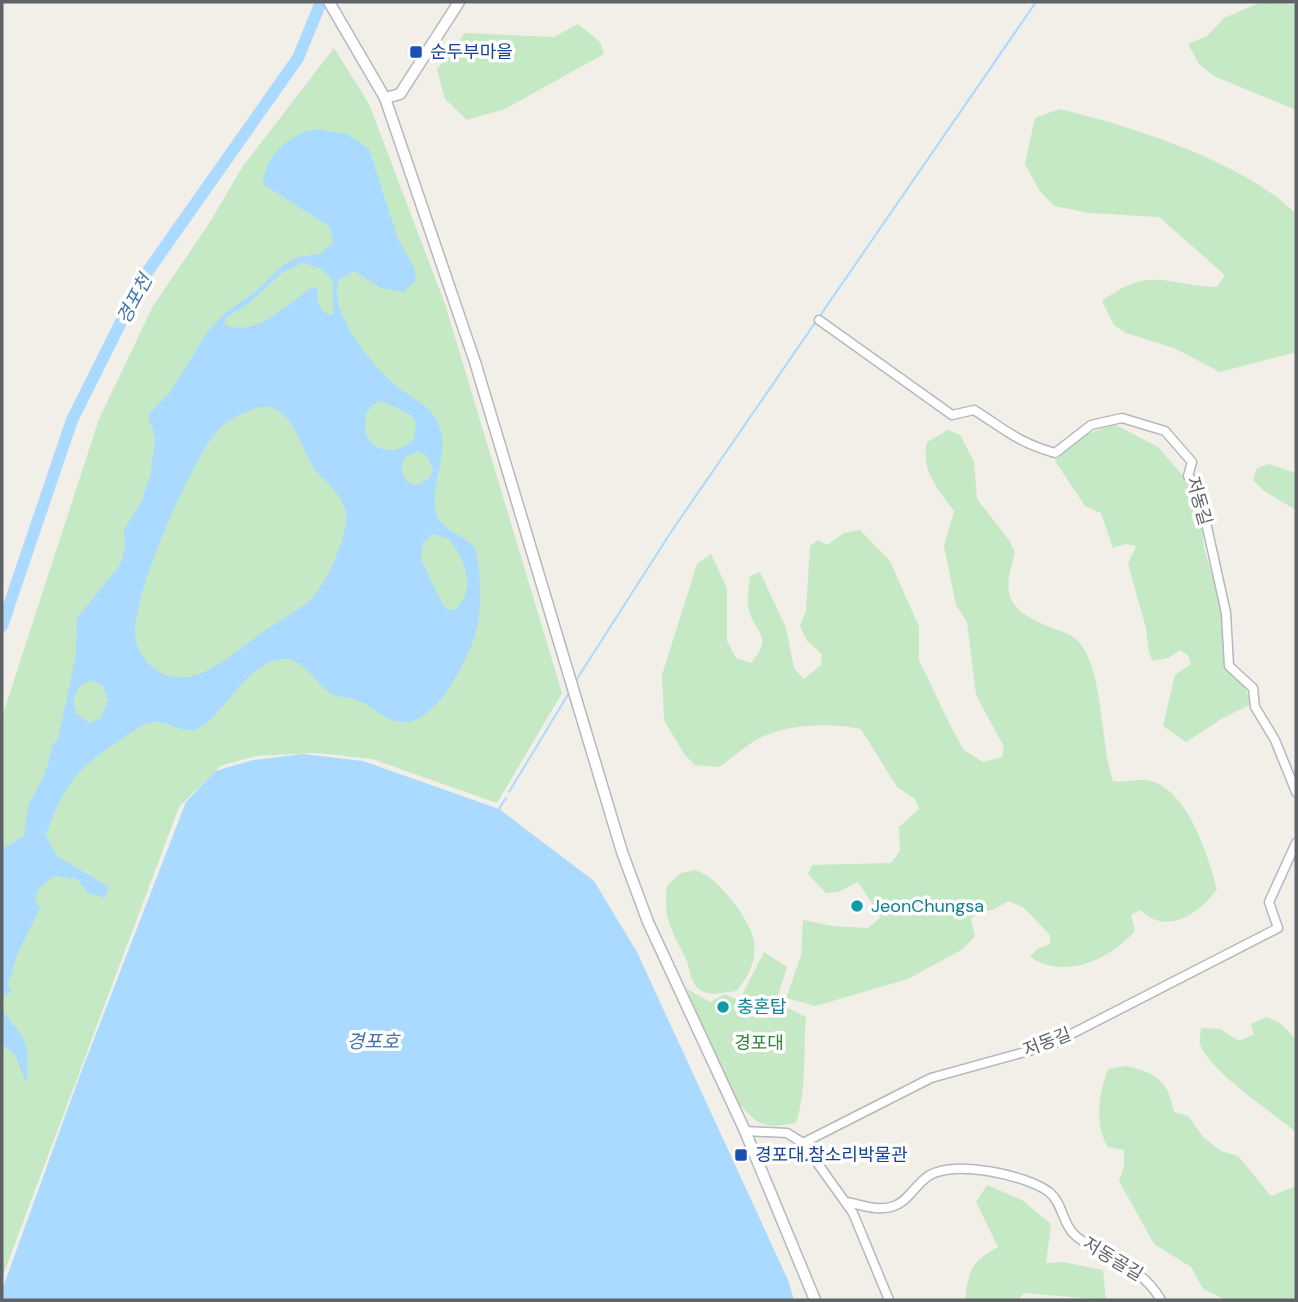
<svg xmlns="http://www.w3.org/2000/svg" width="1298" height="1302" viewBox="0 0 1298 1302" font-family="'DM Sans','Noto Sans KR',sans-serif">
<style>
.green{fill:#c5e8c5}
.water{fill:#aadaff;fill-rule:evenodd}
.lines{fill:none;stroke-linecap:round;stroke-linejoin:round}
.stream{stroke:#aadaff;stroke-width:2}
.river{stroke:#aadaff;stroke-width:12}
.minor-casing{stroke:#b5b8bc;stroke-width:11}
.tertiary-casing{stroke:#b5b8bc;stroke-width:13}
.minor{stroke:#fff;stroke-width:8}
.tertiary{stroke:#fff;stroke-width:10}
.transit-dot{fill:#1a4fb4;stroke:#fff;stroke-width:2.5}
.culture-dot{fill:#0f9aa8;stroke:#fff;stroke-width:2.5}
.labels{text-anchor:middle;stroke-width:7;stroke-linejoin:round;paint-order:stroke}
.transit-label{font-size:18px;fill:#164399;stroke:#fff;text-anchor:start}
.street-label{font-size:18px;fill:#5f6368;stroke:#fff}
.culture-label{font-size:18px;fill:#0d838f;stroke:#fff;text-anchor:start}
.park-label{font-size:18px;fill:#348238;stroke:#fff}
.water-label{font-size:19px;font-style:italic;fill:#4174aa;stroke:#fff}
</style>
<rect width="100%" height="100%" fill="#f1efe8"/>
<g class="green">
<path d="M1262,2L1296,5V110L1214,76L1199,64L1188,44L1207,36L1224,18Z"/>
<path d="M578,24L600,42L604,54L505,109L467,120L445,99L437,69L465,33L554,37Z"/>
<path d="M334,48L369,104L445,304L562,693L497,803L372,759L316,753L256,756L220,766L179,807L2,1278V717L99,419L153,306L210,222L243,166Z"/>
<path d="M1059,109C1128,125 1247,163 1296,214V352L1220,372L1174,348L1126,333L1114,325L1102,301C1150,265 1164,285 1217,287L1225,275L1159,217L1090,213L1054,206L1039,190L1025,164L1035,118Z"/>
<path d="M1114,424L1158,447L1190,484L1201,516L1204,548L1222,610L1225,665L1245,688L1251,704L1223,718L1186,742L1163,726L1175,675L1191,664L1188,655L1180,650L1168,658L1153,661L1149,653L1146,628L1128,564L1136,546L1125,544L1113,548L1101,513L1085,506L1055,461L1075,439Z"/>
<path d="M948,430L960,435L974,462L977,499L1009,540L1015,553C1003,592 1004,607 1045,625C1056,631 1069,631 1078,641C1104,669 1100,745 1113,781C1125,783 1140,778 1151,781C1189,792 1208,856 1217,889C1199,914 1167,936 1140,910L1131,915L1135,931C1109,960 1065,980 1030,957L1037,949L1050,944V935L1024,908L1009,901L992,910L978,912L971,919L975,936L963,949L908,979L815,1006L786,998L801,956L803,920L833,926L868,928L881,917L858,882L838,892L826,893L808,874L812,865L891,863L900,851L899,827L919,809L915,799L897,787L861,729C830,722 782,724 754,741C742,749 731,759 719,767L695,765L684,754L664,720L662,675L697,564L711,554L727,588V641L736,658L751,663C774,635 756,635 749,611C746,601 749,586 750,576L760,572L786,628L794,668L804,679L821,665L822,654L807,641L800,626L806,611L810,546L818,540L827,545L844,533L860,530L890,561L919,627V660L953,731L964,750L983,762L1002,757L1004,747L976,695L967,622L956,605L944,546L954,511C938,489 920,470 927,442Z"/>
<path d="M1269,464L1296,473V510L1264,491L1253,480L1257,468Z"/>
<path d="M695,870C713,877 721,887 733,902C758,935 764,956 737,991C726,992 713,996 704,992C690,986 691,971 686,959C672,930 663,921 667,886L681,873Z"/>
<path d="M764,952L787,967L776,1002L806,1017C803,1053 807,1089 796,1123C786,1124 772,1128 763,1124C727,1110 702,1024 687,989L710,1002L725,994L739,1001Z"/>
<path d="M1267,1017L1280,1023L1296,1039V1132C1274,1114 1207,1069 1200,1044C1199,1039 1201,1033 1201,1028L1220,1029L1239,1041L1254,1034L1251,1024Z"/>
<path d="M1126,1066C1156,1073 1168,1080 1174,1112L1188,1116L1204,1138L1221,1151L1238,1156L1271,1196L1296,1186V1300H1226L1203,1289L1191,1267L1154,1244L1119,1181L1124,1166V1150L1108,1147C1094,1125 1099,1093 1108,1069Z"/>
<path d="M987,1185L1022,1200L1051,1224L1046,1263L1062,1262L1103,1270L1106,1300L1024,1293L1018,1300H965C969,1271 970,1262 998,1247L976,1202Z"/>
</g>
<g class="water">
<path d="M317,129L347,134L369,149L398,239L414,267L416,280L404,292L381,288L354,271L339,280C326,309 372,365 394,384C406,395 422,401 432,413C457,443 428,482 436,513C440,530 465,535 475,548C481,566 482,614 476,632C468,659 439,718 408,722C387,725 374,705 355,700C347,697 338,698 330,693C316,683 303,658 284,659C249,661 229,706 204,725C184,739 174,721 154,722C142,723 132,732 122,739C77,768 63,785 46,836L57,856L109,887L104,898L87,892L77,879L54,876L39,888L35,899L40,908L17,955L8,984L12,992L2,996V849L24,836L28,805L45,774L53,744L58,739L76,655L77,618L120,565L125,547L124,530L142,500L151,472L155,438L148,415L170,392L208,331L224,314L255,292L283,265L298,257L320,254L333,243L330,227L263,184C265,155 289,134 317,129ZM303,263L322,269L333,281V315C318,314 316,300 318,288L313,287C289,301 256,340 224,324L226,317L247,305L283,272ZM382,401L411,415L416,422L414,439C400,453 378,455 366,436L365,415L373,405ZM266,406C292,411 299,441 310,461C320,481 341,489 346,513C350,532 325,586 311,599C297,612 278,621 263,632C233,653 189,699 151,666C143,658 135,646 135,634C133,593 191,459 219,429C232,416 249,410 266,406ZM418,451L427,456L433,470L429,478L416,485L407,482L401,469L404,458ZM433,534L449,539C465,560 477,588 456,609L448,610L443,605L421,559L423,543ZM91,680L102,685L108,700L101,718L90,723L77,714L73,700L79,687Z"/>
<path d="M303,754L363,761L499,809L594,881L637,952L788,1280L794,1300H2V1290L80,1075L186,802L215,771L253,760Z"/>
<path d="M2,1010C25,1039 31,1043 26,1082L15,1055L2,1044Z"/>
</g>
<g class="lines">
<g class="stream">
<path d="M575,682L671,532L1036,2"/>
<path d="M509,792L569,693"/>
<path d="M499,809L506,798"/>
</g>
<path class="river" d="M2,626L72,420L143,278L298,58L321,2"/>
<defs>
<g id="minor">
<path d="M819,320L952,415L974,410C1006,430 1017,442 1055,453L1091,425L1122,418L1165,431L1192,462L1188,476L1198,486L1226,613L1229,666L1253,688L1255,707L1275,740L1296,792"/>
<path d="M745,1131L787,1133L803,1143L853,1213L889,1300"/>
<path d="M803,1143L931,1078L1050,1045L1278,928L1269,902L1296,843"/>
<path d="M847,1202C862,1205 879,1212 894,1206C909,1201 916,1183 930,1175C956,1160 1026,1175 1049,1192C1063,1203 1062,1225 1077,1237C1108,1261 1139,1263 1161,1300"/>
</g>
<g id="tertiary">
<path d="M329,2L385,98L475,362L622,852L648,922L745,1131L815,1300"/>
<path d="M385,98L400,94L459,2"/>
</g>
</defs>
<use href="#minor" class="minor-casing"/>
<use href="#tertiary" class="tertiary-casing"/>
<use href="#minor" class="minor"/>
<use href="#tertiary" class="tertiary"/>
</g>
<g class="transit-dot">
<rect x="409" y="45" width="14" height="14" rx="3.5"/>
<rect x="734" y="1148" width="14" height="14" rx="3.5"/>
</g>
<g class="culture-dot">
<circle cx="857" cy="906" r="7"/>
<circle cx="723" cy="1007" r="7"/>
</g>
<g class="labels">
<g class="transit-label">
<text x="430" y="58">순두부마을</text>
<text x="755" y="1161">경포대.참소리박물관</text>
</g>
<g class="street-label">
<text transform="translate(1199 501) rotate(74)" y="6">저동길</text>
<text transform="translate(1047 1042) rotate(-21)" y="6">저동길</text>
<text transform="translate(1113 1259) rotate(31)" y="6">저동골길</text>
</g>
<g class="culture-label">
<text x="871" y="912">JeonChungsa</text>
<text x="737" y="1013">충혼탑</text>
</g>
<g class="park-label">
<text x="759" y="1049">경포대</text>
</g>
<g class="water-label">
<text transform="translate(134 299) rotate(-62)" y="7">경포천</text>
<text x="373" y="1048">경포호</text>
</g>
</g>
<rect width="1298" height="1302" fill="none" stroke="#5f6368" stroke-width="7"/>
</svg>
